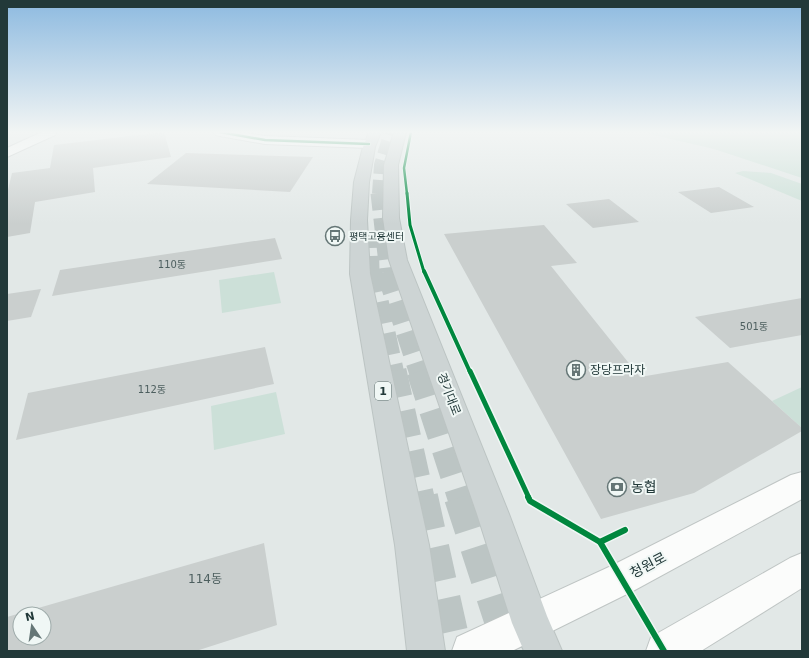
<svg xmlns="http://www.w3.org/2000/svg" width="809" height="658" viewBox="0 0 809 658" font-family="'DejaVu Sans','Noto Sans KR',sans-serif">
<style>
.green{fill:#cce0d8}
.building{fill:#cacfce;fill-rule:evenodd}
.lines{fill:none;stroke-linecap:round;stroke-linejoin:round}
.primary-tunnel-far4{stroke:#bcc5c4;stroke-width:14;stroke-dasharray:14 6;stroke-linecap:butt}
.primary-tunnel-far3{stroke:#bcc5c4;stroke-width:17;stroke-dasharray:17 8;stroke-linecap:butt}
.primary-tunnel-far2{stroke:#bcc5c4;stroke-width:22;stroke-dasharray:22 10;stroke-linecap:butt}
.primary-tunnel-far1{stroke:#bcc5c4;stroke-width:27;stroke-dasharray:27 14;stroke-linecap:butt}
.primary-tunnel{stroke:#bcc5c4;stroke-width:34;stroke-dasharray:34 18;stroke-linecap:butt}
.minor-casing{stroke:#bfc4c4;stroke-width:2}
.secondary-casing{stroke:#bfc5c4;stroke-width:2}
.primary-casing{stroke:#bcc4c3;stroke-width:2}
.minor{fill:#fbfcfb;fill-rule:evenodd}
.secondary{fill:#fbfcfb;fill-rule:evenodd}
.primary{fill:#cdd4d4;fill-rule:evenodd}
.cycleway-far4-casing{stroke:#f0f7f5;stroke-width:4}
.cycleway-far3-casing{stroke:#f0f7f5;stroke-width:5}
.cycleway-far2-casing{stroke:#f0f7f5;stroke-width:6}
.cycleway-far1-casing{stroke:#f0f7f5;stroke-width:8}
.cycleway-casing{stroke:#f0f7f5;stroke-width:9}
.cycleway-far4{stroke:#00873e;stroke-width:2.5}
.cycleway-far3{stroke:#00873e;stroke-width:3}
.cycleway-far2{stroke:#00873e;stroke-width:4}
.cycleway-far1{stroke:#00873e;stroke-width:5}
.cycleway{stroke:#00873e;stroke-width:6}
.labels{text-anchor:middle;stroke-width:4;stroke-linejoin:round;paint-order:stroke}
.far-poi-label{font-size:10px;fill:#223939;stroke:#f0f7f5;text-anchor:start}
.number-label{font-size:10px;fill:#4d5f5f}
.shield{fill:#f0f7f5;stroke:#607271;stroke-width:1}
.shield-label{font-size:11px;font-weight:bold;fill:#223939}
.poi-label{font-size:12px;fill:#223939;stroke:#f0f7f5;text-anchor:start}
.street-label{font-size:12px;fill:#223939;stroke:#f0f7f5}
.near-number-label{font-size:12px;fill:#4d5f5f}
.near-poi-label{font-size:14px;fill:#223939;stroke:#f0f7f5;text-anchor:start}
.near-street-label{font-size:14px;fill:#223939;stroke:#f0f7f5}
</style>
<rect width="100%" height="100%" fill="#e2e8e7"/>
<g class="green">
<path d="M641,132H802V178L714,149Z"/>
<path d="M743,171L771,173L802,184V201L735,173Z"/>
<path d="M274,272L281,303L222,313L219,280Z"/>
<path d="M802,387V428L772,401Z"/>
<path d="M276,392L285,434L214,450L211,406Z"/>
</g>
<g class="building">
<path d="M164,132L171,157L93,168L95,192L35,202L30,233L7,237V194L12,173L50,168L54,145Z"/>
<path d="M186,153L313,157L290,192L147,184Z"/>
<path d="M719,187L754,207L711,213L678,192Z"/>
<path d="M609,199L639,222L593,228L566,204Z"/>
<path d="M544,225L577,263L551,266L640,377L728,362L802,428V431L694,493L601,519L444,234Z"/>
<path d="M275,238L282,259L52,296L60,270Z"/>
<path d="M41,289L31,317L7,321V294Z"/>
<path d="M802,298V335L730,348L695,317Z"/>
<path d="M265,347L274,384L16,440L28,393Z"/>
<path d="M264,543L277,625L196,651H7V617ZM20,614H44V638H20Z"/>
</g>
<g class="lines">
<path class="primary-tunnel-far4" d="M379,194L381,165L391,132"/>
<g class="primary-tunnel-far3">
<path d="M379,193L388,272"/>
<path d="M370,231L371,272"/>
</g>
<g class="primary-tunnel-far2">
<path d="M371,271L393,372"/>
<path d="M387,271L420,372"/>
</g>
<g class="primary-tunnel-far1">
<path d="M393,371L421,498"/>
<path d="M420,371L461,498"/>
</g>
<g class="primary-tunnel">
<path d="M421,497L455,651"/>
<path d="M461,497L511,651"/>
</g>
<defs>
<g id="minor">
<path d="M42,132H57L55,135L7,157V148Z"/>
<path d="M214,132H238L265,136L369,140L373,141L375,144L373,147L369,148L265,144L220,136L216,135Z"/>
</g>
<g id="secondary">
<path d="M802,472V499L633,591L512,651H452L457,637L609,567L791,475Z"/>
<path d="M802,553V588L701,651H646L651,637L790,558Z"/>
</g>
<g id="primary">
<path d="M369,132H381L375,147L369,182L367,220L370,274L429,545L445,651H407L395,545L350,274L351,220L354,182L363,147Z"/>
<path d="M394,132H406L398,165L399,218L407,260L509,514L547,616L562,651H524L512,623L477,514L389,260L383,218L384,165Z"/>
</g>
</defs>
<use href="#minor" class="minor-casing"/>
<use href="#secondary" class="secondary-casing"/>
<use href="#primary" class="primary-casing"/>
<use href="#minor" class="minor"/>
<use href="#secondary" class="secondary"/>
<use href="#primary" class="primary"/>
<defs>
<g id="cycleway-far4">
<path d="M220,132L265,140L369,144"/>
<path d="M407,194L404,168L411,132"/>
</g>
<path id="cycleway-far3" d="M407,193L410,225L424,272"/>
<path id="cycleway-far2" d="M424,271L470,372"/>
<path id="cycleway-far1" d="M470,371L529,498"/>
<g id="cycleway">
<path d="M528,497L530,501L600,542L625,530"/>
<path d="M600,542L664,651"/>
</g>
</defs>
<use href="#cycleway-far4" class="cycleway-far4-casing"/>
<use href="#cycleway-far3" class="cycleway-far3-casing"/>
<use href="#cycleway-far2" class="cycleway-far2-casing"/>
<use href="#cycleway-far1" class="cycleway-far1-casing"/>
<use href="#cycleway" class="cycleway-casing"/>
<use href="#cycleway-far4" class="cycleway-far4"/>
<use href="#cycleway-far3" class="cycleway-far3"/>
<use href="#cycleway-far2" class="cycleway-far2"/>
<use href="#cycleway-far1" class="cycleway-far1"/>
<use href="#cycleway" class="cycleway"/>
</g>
<linearGradient id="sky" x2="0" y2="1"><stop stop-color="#8dbae0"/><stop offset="0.59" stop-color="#f2f5f4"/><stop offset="1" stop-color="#f2f5f4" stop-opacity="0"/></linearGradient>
<rect width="809" height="224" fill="url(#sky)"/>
<defs>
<symbol id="bus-ring" viewBox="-11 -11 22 22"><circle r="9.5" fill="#f0f7f5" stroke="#657676" stroke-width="1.5"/><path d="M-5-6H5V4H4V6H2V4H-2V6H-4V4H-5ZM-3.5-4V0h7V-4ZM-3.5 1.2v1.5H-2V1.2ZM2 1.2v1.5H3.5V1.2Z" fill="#657676"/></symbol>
<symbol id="building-ring" viewBox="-11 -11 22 22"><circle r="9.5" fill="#f0f7f5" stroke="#657676" stroke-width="1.5"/><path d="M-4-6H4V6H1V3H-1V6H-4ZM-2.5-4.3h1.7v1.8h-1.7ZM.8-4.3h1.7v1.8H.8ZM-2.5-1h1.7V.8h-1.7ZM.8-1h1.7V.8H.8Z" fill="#657676"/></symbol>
<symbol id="bank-ring" viewBox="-11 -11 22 22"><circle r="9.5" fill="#f0f7f5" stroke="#657676" stroke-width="1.5"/><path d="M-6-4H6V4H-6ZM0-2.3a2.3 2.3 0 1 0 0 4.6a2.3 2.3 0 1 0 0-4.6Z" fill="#657676"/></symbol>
</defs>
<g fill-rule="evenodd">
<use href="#bus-ring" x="324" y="225" width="22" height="22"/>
<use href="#building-ring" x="565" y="359" width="22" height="22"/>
<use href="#bank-ring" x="606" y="476" width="22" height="22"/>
</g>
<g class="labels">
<g class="far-poi-label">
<text x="349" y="240">평택고용센터</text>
</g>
<g class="number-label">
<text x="172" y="268">110동</text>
<text x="754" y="330">501동</text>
<text x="152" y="393">112동</text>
</g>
<rect class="shield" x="375" y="382" width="16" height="18" rx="3"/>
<g class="shield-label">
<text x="383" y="395">1</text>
</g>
<g class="poi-label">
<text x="590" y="374">장당프라자</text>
</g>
<g class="street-label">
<text transform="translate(449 394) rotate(69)" y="4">경기대로</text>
</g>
<g class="near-number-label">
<text x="205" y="583">114동</text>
</g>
<g class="near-poi-label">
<text x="631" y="492">농협</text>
</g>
<g class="near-street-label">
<text transform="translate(648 565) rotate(-28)" y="5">청원로</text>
</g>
</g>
<rect width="809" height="658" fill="none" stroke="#223939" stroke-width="16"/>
<g transform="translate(32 626) rotate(347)"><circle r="19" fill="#f0f7f5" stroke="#9eabaa"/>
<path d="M0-3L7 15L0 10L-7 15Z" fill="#657676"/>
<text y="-6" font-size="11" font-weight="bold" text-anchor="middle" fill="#223939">N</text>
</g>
</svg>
